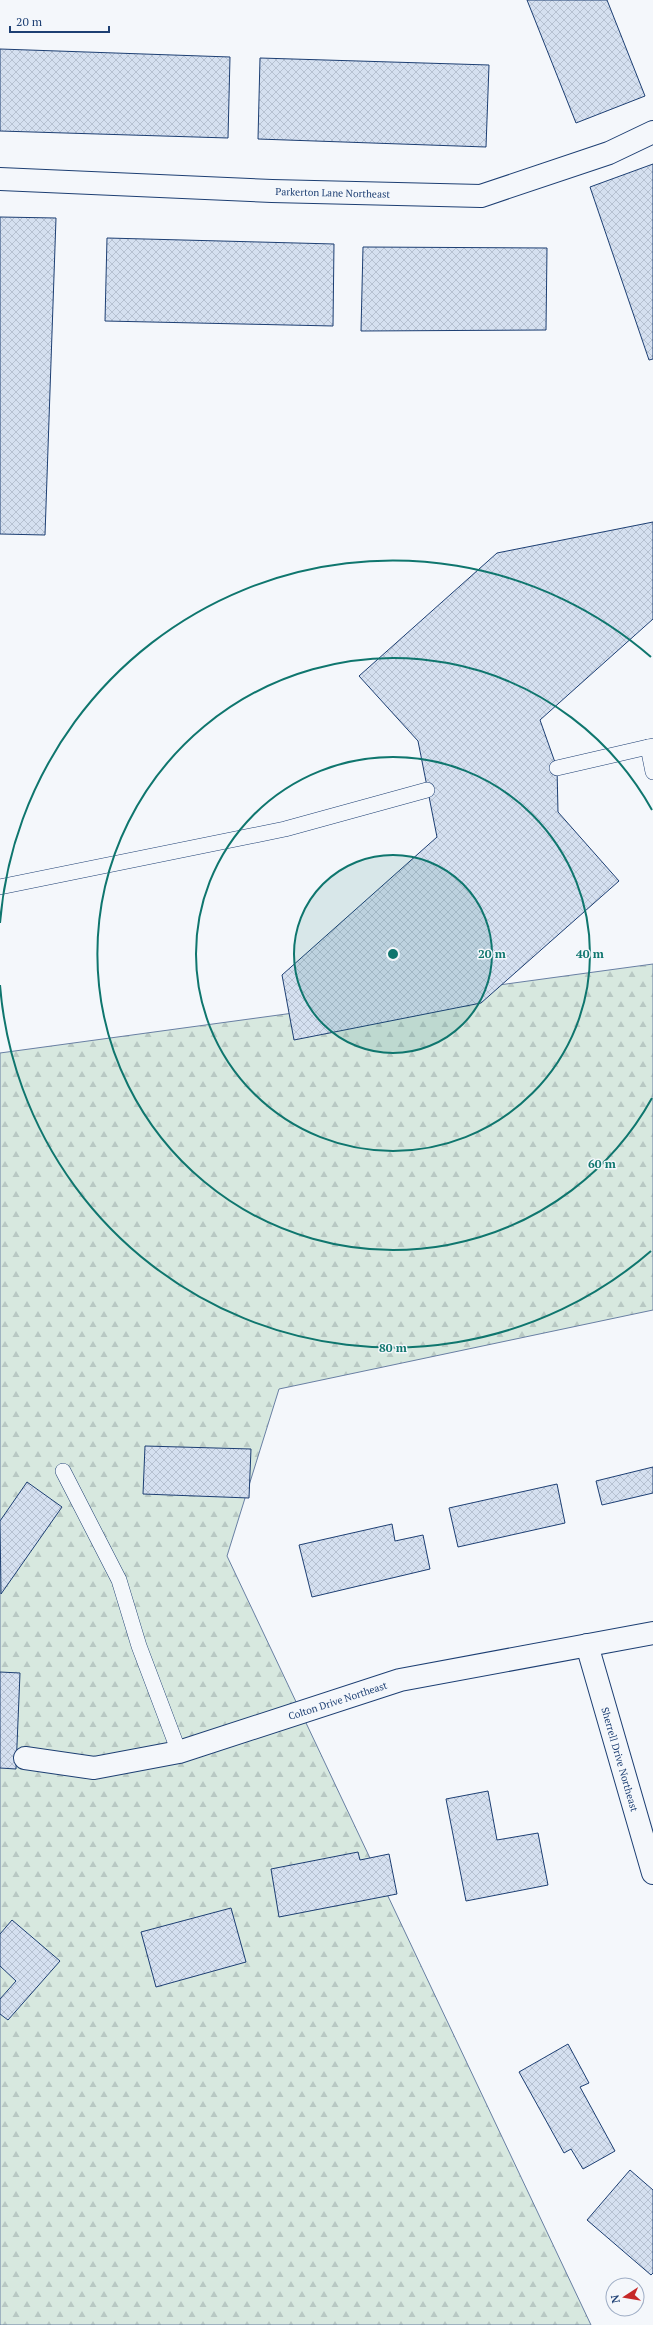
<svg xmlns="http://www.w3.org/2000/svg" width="653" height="2325" viewBox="0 0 653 2325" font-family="'PT Serif',serif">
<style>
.forest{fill:url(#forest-firs);stroke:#687fa3}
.building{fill:url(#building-cross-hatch);stroke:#1d3f73}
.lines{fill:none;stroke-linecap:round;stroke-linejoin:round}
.service-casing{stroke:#1d3f73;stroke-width:16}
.minor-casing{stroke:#1d3f73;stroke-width:24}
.service{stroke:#f4f7fb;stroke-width:15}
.minor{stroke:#f4f7fb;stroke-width:22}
.ring{fill:none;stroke:#0f766e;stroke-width:2}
.labels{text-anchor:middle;stroke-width:3;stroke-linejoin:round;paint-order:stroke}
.street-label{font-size:10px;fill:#1d3f73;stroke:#f4f7fb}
.centre{fill:#0f766e;stroke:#f4f7fb;stroke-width:2}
.ring-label{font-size:12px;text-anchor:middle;font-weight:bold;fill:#0f766e;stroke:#f4f7fb;stroke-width:3;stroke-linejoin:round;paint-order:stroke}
</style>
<defs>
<pattern id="forest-firs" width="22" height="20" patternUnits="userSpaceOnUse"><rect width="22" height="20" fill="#d7e8df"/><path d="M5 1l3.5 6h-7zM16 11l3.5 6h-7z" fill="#b8c8c3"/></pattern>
<pattern id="building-cross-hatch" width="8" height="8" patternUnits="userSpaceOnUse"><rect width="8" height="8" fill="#d5e0f0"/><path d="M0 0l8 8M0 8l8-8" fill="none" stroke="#b6c1d1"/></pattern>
</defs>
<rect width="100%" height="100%" fill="#f4f7fb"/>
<path class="forest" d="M653,964V1310L279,1389L227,1556L591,2325H0V1053Z"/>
<g class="building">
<path d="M527,0H607L645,96L576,123Z"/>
<path d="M0,49L230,57L228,138L0,131Z"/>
<path d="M260,58L489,65L486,147L258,139Z"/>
<path d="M653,164V359L649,360L590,187Z"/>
<path d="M0,217L56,218L45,535L0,534Z"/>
<path d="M107,238L334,244L333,326L105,321Z"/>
<path d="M363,247L547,248L546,330L361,331Z"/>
<path d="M653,522V619L540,720L557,768L558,812L619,881L481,1003L294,1040L282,975L437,837L418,741L359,676L497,553Z"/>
<path d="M145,1446L251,1449L249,1498L143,1494Z"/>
<path d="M653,1467V1493L602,1505L596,1481Z"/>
<path d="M27,1482L62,1507L1,1594L0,1521Z"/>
<path d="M557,1484L565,1523L458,1547L449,1508Z"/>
<path d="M392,1524L395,1541L423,1535L430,1569L312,1597L299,1545Z"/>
<path d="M0,1672L20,1673L16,1769L0,1768Z"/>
<path d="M488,1791L497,1840L538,1833L548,1885L466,1901L446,1799Z"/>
<path d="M358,1852L360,1860L389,1854L397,1894L279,1917L271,1869Z"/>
<path d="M231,1908L246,1962L156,1987L141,1932Z"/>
<path d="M12,1920L60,1961L8,2020L0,2014V1999L16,1981L0,1966V1934Z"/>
<path d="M568,2044L589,2083L580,2087L615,2151L583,2169L571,2149L564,2153L519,2072Z"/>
<path d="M630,2170L653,2190V2273L651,2275L587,2220Z"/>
</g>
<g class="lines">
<defs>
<g id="service">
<path d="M653,746L648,747L653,772"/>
<path d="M557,768L648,747"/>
<path d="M0,887L285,829L427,790"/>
<path d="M63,1471L119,1580L139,1646L179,1752"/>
</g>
<g id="minor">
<path id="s1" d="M0,179L272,191L481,196L609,153L653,132"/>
<path id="s2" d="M587,1645L653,1873"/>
<path id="s3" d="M25,1758L94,1768L179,1752L400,1680L653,1633"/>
</g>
</defs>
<use href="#service" class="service-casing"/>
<use href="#minor" class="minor-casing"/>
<use href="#service" class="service"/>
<use href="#minor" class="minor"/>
</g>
<circle cx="393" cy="954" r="99" fill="#0f766e" fill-opacity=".12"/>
<g class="ring">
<circle cx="393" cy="954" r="99"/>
<circle cx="393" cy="954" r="197"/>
<path d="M652 1098A296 296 0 1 1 652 810"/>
<path d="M651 1251A394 394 0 0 1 0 985M0 923A394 394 0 0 1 651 657"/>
</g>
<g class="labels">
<g class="street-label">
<text dy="4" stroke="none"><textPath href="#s1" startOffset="333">Parkerton Lane Northeast</textPath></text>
<text dy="4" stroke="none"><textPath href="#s3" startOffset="323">Colton Drive Northeast</textPath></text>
<text dy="4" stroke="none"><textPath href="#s2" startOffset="119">Sherrell Drive Northeast</textPath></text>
</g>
</g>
<circle cx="393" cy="954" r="6" class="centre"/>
<g class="ring-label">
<text x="492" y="958">20 m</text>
<text x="590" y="958">40 m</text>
<text x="602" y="1168">60 m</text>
<text x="393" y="1352">80 m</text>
</g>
<g transform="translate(625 2297) rotate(258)"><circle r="19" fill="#f4f7fb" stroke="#9eadc5"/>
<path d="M0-3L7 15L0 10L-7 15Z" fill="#c62828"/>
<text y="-6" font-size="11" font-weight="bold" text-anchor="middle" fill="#1d3f73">N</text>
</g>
<path d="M10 26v6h99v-6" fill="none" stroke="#1d3f73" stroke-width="2"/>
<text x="16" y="26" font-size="12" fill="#1d3f73" stroke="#f4f7fb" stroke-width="3" paint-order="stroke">20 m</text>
</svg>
